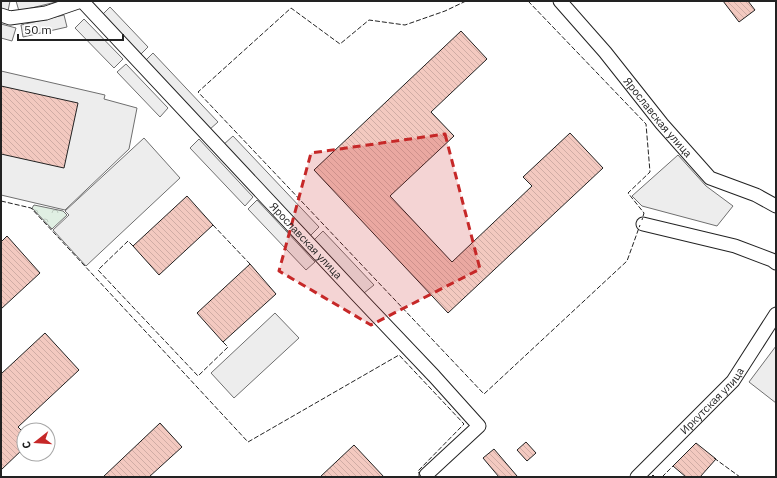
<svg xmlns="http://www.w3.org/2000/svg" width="777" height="478" viewBox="0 0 777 478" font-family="'IBM Plex Sans',sans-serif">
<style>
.park{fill:url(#park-crowns);stroke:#6f6f6f}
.parking{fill:#ededed;stroke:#6f6f6f}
.building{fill:url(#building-back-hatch);stroke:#222}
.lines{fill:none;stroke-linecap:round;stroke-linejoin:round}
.minor-casing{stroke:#222;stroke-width:15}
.minor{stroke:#fff;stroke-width:13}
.fence{stroke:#222;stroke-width:1;stroke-dasharray:5 2;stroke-linecap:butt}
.marked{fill:#c62828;fill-opacity:0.2;stroke:#c62828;stroke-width:3;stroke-dasharray:8 5;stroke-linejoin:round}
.labels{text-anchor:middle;stroke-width:3;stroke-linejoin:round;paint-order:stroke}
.street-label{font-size:11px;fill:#222;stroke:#fff}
</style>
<defs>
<pattern id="park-crowns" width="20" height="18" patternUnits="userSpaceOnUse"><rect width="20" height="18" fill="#e0efe3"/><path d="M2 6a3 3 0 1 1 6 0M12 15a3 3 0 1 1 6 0" fill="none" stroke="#c0cdc2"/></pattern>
<pattern id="building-back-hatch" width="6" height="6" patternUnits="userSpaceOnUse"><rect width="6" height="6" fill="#f3c9c0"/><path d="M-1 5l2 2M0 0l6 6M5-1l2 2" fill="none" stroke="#d0aca5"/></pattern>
</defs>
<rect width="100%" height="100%" fill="#fff"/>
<path class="park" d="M34,205L63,211L67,215L52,229L32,208Z"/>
<g class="parking">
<path d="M1,1H10L8,11L1,9Z"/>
<path d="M16,1H60L19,11Z"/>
<path d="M110,7L148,47L139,56L101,16Z"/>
<path d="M64,15L67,27L23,37L21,25Z"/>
<path d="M84,19L123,59L114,68L75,28Z"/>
<path d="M1,24L16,28L12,41L1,38Z"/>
<path d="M153,53L218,122L209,130L144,62Z"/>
<path d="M126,64L168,108L160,117L117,72Z"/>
<path d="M1,71L105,95L104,99L137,108L129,149L65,210L1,195Z"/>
<path d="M233,136L319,227L310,236L223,145Z"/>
<path d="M144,138L180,178L86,266L53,230L69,215L65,211Z"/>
<path d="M199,139L253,197L245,206L190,148Z"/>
<path d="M678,155L706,186L733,206L717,226L642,206L632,196Z"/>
<path d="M257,200L315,262L306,270L248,209Z"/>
<path d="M323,231L374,285L364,293L314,240Z"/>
<path d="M275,313L299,338L234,398L211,373Z"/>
<path d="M776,346V403L749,382Z"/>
</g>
<g class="building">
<path d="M723,1H748L755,10L739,22Z"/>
<path d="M461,31L487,59L431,112L454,136L390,196L452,262L532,186L523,177L570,133L603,168L448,313L314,170Z"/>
<path d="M1,86L78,103L64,168L1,154Z"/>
<path d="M187,196L213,225L159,275L133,246Z"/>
<path d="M7,236L40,273L1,309V242Z"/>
<path d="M250,264L276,294L223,342L197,313Z"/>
<path d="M45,333L79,370L18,427L24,433V448L1,470V374Z"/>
<path d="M160,423L182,447L149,477H103Z"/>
<path d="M526,442L536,453L527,461L517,450Z"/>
<path d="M696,443L716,459L700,477H686L673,466Z"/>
<path d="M354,445L384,477H320Z"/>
<path d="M494,449L517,476L515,477H499L483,458Z"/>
</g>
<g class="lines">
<defs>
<g id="minor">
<path id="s1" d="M82,1L357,295L434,376L479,426L426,475L428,477"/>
<path id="s2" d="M560,1L605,52L662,124L710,178L756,195L776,206"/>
<path d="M1,15L10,18L46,13L81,1"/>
<path d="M643,224L735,246L772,260L776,263"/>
<path id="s3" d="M637,477L733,381L776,314"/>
</g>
</defs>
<use href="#minor" class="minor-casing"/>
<use href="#minor" class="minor"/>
<g class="fence">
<path d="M466,1L445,11L405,25L369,20L340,44L291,8L198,92L484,394L627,261L640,225"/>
<path d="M528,1L646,124L650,172L628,193L644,213L642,220"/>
<path d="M1,201L31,208L248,442L399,355L464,424L418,471L421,477"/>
<path d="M213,225L250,264"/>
<path d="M133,246L128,241L98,270L198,376L228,347L223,342"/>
<path d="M714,458L740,477"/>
<path d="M651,477L653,475L655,477"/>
<path d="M662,477L674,465"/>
</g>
</g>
<path class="marked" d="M445,134L480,269L371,325L279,271L311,153Z"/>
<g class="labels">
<g class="street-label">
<text dy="4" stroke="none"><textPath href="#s2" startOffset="152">Ярославская улица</textPath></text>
<text dy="4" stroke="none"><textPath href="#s1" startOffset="328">Ярославская улица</textPath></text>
<text dy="4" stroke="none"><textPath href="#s3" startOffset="107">Иркутская улица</textPath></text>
</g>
</g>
<rect width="777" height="478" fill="none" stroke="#222222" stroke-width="4"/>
<g transform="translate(36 442) rotate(253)"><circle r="19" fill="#ffffff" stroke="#a7a7a7"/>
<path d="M0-3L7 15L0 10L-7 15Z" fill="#c62828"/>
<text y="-6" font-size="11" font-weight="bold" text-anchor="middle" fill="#222222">С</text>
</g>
<path d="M18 34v6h105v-6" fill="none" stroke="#222222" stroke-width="2"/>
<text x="24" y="34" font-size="12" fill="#222222" stroke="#ffffff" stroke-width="3" paint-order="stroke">50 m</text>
</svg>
